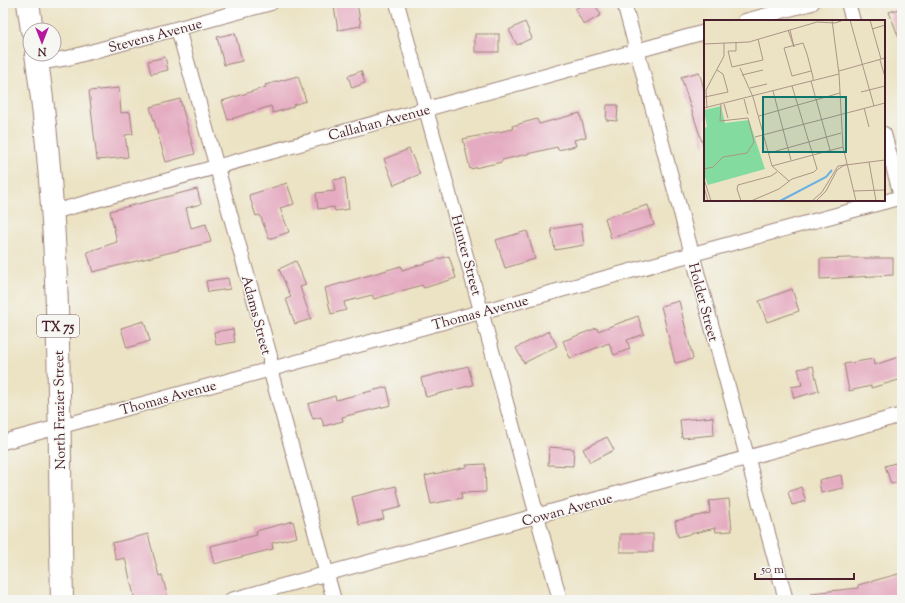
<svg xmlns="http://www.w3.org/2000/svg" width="905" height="603" viewBox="0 0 905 603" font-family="'Sorts Mill Goudy',serif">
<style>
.building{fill:#e5acc1}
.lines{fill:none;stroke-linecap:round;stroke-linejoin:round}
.minor-casing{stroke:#9b8178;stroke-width:16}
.primary-casing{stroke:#9b8178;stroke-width:24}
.minor{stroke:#fff;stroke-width:14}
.primary{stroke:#fff;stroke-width:22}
.labels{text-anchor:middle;stroke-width:3;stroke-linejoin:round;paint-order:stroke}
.shield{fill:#f6f6f2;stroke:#7e6067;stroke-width:1}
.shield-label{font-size:13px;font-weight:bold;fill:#4a1f2b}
.street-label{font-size:14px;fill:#4a1f2b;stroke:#f6f6f2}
.inset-river{fill:none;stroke:#6bb1e1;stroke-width:2}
.inset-road{fill:none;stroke:#ab9587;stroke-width:1}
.view{fill:#0f766e;fill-opacity:0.15;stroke:#0f766e;stroke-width:2}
.inset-edge{fill:none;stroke:#4a1f2b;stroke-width:2}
</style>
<rect width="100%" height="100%" fill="#f6f6f2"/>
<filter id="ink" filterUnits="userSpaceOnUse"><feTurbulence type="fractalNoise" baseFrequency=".025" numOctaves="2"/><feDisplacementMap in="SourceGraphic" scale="8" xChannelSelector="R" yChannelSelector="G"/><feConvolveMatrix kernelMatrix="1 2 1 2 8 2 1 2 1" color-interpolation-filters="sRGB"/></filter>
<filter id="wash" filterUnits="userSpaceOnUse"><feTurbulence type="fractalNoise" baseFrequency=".012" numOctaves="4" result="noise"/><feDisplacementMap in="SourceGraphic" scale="16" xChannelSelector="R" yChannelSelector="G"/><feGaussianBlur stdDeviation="0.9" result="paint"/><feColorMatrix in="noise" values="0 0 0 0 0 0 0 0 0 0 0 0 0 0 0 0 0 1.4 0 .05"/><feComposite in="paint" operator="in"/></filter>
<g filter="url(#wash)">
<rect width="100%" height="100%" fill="#ece3c4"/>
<g id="blocks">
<g class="building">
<path d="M357,3L361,26L338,30L334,7Z"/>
<path d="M585,3H594L601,15L584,25L575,9Z"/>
<path d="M902,8V43H901L889,12Z"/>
<path d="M525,22L532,38L517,45L509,30Z"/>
<path d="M235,33L242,61L224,65L217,37Z"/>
<rect x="475" y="34" width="24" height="18"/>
<path d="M165,57L168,70L151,74L148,61Z"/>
<path d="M361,71L365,83L352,88L348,76Z"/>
<path d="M699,72L705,92V145H703L681,77Z"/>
<path d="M298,76L306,101L293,105V107L273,113L271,106L228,120L222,101L266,87L265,85Z"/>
<path d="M119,88L121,113L130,112L133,134L125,135L128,157L97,160L89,91Z"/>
<path d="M180,99L195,154L166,162L150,107Z"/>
<path d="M607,105H618L617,121L606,120Z"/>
<path d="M580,113L586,137L574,140L576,146L558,150L557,147L502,160V162L470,169L463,139L513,129L512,126L537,119L539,124Z"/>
<path d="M409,149L420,174L394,185L384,159Z"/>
<path d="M345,178L349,209L335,211L334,207L318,209L316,193L335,191L333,180Z"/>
<path d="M287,183L294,204L280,208L289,232L269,239L260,215L256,216L249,195Z"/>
<path d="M197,189L201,204L186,208L191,228L206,224L211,242L93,272L87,252L117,242L110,211Z"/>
<path d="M648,205L654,225L611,238L605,218Z"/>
<path d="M581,224L584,245L555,250L551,229Z"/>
<path d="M527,231L535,259L505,268L496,240Z"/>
<path d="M449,256L456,278L424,288L422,285L374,299L372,295L344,302L346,310L331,314L325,288L401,266L402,270Z"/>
<path d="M849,258H893V275L820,279V259Z"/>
<path d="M296,261L306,285L300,287L311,319L295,324L286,299L291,297L279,269Z"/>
<path d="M228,278L230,289L208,292L206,281Z"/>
<path d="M792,289L799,311L767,322L759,301Z"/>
<path d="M679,301L693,359L675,363L661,306Z"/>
<path d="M638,316L644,334L627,340L630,349L614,355L609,343L570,358L563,341L597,328L598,331Z"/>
<path d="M144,321L150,341L127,348L121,328Z"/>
<path d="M233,329L235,342L216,345L214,332Z"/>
<path d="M549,331L557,346L524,363L516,348Z"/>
<path d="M902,356V379L871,388V386L849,391L844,364L873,359L874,365Z"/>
<path d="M468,366L473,385L426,397L421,378Z"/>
<path d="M813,366L819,391L794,398L791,387L802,385L798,369Z"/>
<path d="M387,387L391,405L342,417L343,421L324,426L321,417L313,419L308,404L335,396L336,400Z"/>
<path d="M713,417L714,435L682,438L680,420Z"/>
<path d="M607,437L614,450L590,462L583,449Z"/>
<path d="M549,447L574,449L573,466L548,465Z"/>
<path d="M902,461V481L891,484L885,466Z"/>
<path d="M485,464L486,492L461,493L462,498L431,504L425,476L466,467V465Z"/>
<path d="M841,475L843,488L821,493L819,480Z"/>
<path d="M396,486L401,507L382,512L384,519L359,525L352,497Z"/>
<path d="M801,487L806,501L792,505L788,492Z"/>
<path d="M729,499L732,531L716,532L715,528L678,537L675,521L710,513L709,501Z"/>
<path d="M293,521L297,537L272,543L273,549L214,564L210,546L257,535L256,531Z"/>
<path d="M148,534L159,576L162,575L168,598L135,600L125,558L116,560L112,543Z"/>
<rect x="620" y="534" width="33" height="18"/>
<path d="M902,573V595L883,600H812L811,593L858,588V585Z"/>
</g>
</g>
</g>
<g filter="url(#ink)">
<use href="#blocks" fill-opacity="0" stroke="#9b8178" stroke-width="1"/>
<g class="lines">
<defs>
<g id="minor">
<path d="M397,3L560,600"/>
<path d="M624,3L786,600"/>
<path d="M848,3L853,21"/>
<path d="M745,21L812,3"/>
<path d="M178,29L270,356V369L334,600"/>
<path d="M37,63L68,58L271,3"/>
<path d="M884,134L902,199"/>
<path d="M53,212L705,32"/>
<path d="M3,442L902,197"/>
<path d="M231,600L902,415"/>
</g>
<g id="primary">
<path d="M28,3L32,30"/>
<path d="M36,54C63,235 58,418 62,600"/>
</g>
</defs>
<use href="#minor" class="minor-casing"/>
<use href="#primary" class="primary-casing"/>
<use href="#minor" class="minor"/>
<use href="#primary" class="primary"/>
</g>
</g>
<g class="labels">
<rect class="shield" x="37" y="315" width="42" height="22" rx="3"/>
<g class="shield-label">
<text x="58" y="331">TX 75</text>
</g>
<g class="street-label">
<text transform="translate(155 35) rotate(-15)" y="5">Stevens Avenue</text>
<text transform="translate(379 122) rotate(-15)" y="5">Callahan Avenue</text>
<text transform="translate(467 255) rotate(75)" y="5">Hunter Street</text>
<text transform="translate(704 302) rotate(75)" y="5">Holder Street</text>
<text transform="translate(480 312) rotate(-15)" y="5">Thomas Avenue</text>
<text transform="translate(257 315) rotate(75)" y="5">Adams Street</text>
<text transform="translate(168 397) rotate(-15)" y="5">Thomas Avenue</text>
<text transform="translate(59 410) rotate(-91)" y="5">North Frazier Street</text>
<text transform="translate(567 509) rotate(-15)" y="5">Cowan Avenue</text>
</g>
</g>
<g transform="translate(704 20)">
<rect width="181" height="181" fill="#ece3c4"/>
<path d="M17,86L21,103L45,100L61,149L4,165L0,155V108L3,107L0,90Z" fill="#83dba0"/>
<path class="inset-river" d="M76,181L122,157L128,150"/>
<path class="inset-road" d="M128,0L135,54L139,127L152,181M146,0L170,86M166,0L177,39M168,9L181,5M84,10L90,27L86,10M32,22V31H24L28,47L59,40L54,19M0,24L45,22L113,2L131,3L140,0M176,40L181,57M36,48L49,77M107,51L88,56L80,28L99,23L103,34L109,57V60M135,51L181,38M38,55L59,50M107,61L126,130M46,68L63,64M69,71L87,140M157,72L181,66M1,77L24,72L19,54L13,50M49,77L68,146L85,161M40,79L44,94M20,84L24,98M0,88L135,54M3,88L2,70L20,36V23M160,88L165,107M55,96L136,73M51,117L181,83M65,133L137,113M165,142L172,181M68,146L139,127M0,149L9,147L19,137L43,133L50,122L44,98L16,101L17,84M0,159L7,181M0,167L4,181M149,171L181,170M37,181L33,169L34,165L67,156L73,152M47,181L75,169L88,159L110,152L113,149L88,66M108,181L118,172L134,146L181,140M112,181L122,171L133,150L142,144"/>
<path class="view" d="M59,77H142V132H59Z"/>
<rect width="181" height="181" class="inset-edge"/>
</g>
<rect width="905" height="603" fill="none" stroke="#f6f6f2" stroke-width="16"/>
<g transform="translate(42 42) rotate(180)"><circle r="19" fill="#f6f6f2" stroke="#b1a0a2"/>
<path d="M0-3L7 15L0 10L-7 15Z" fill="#b5179e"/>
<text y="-6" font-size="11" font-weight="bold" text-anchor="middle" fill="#4a1f2b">N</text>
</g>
<path d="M755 573v6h99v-6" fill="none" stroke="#4a1f2b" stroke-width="2"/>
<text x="761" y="573" font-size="12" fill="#4a1f2b" stroke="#f6f6f2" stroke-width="3" paint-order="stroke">50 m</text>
</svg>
